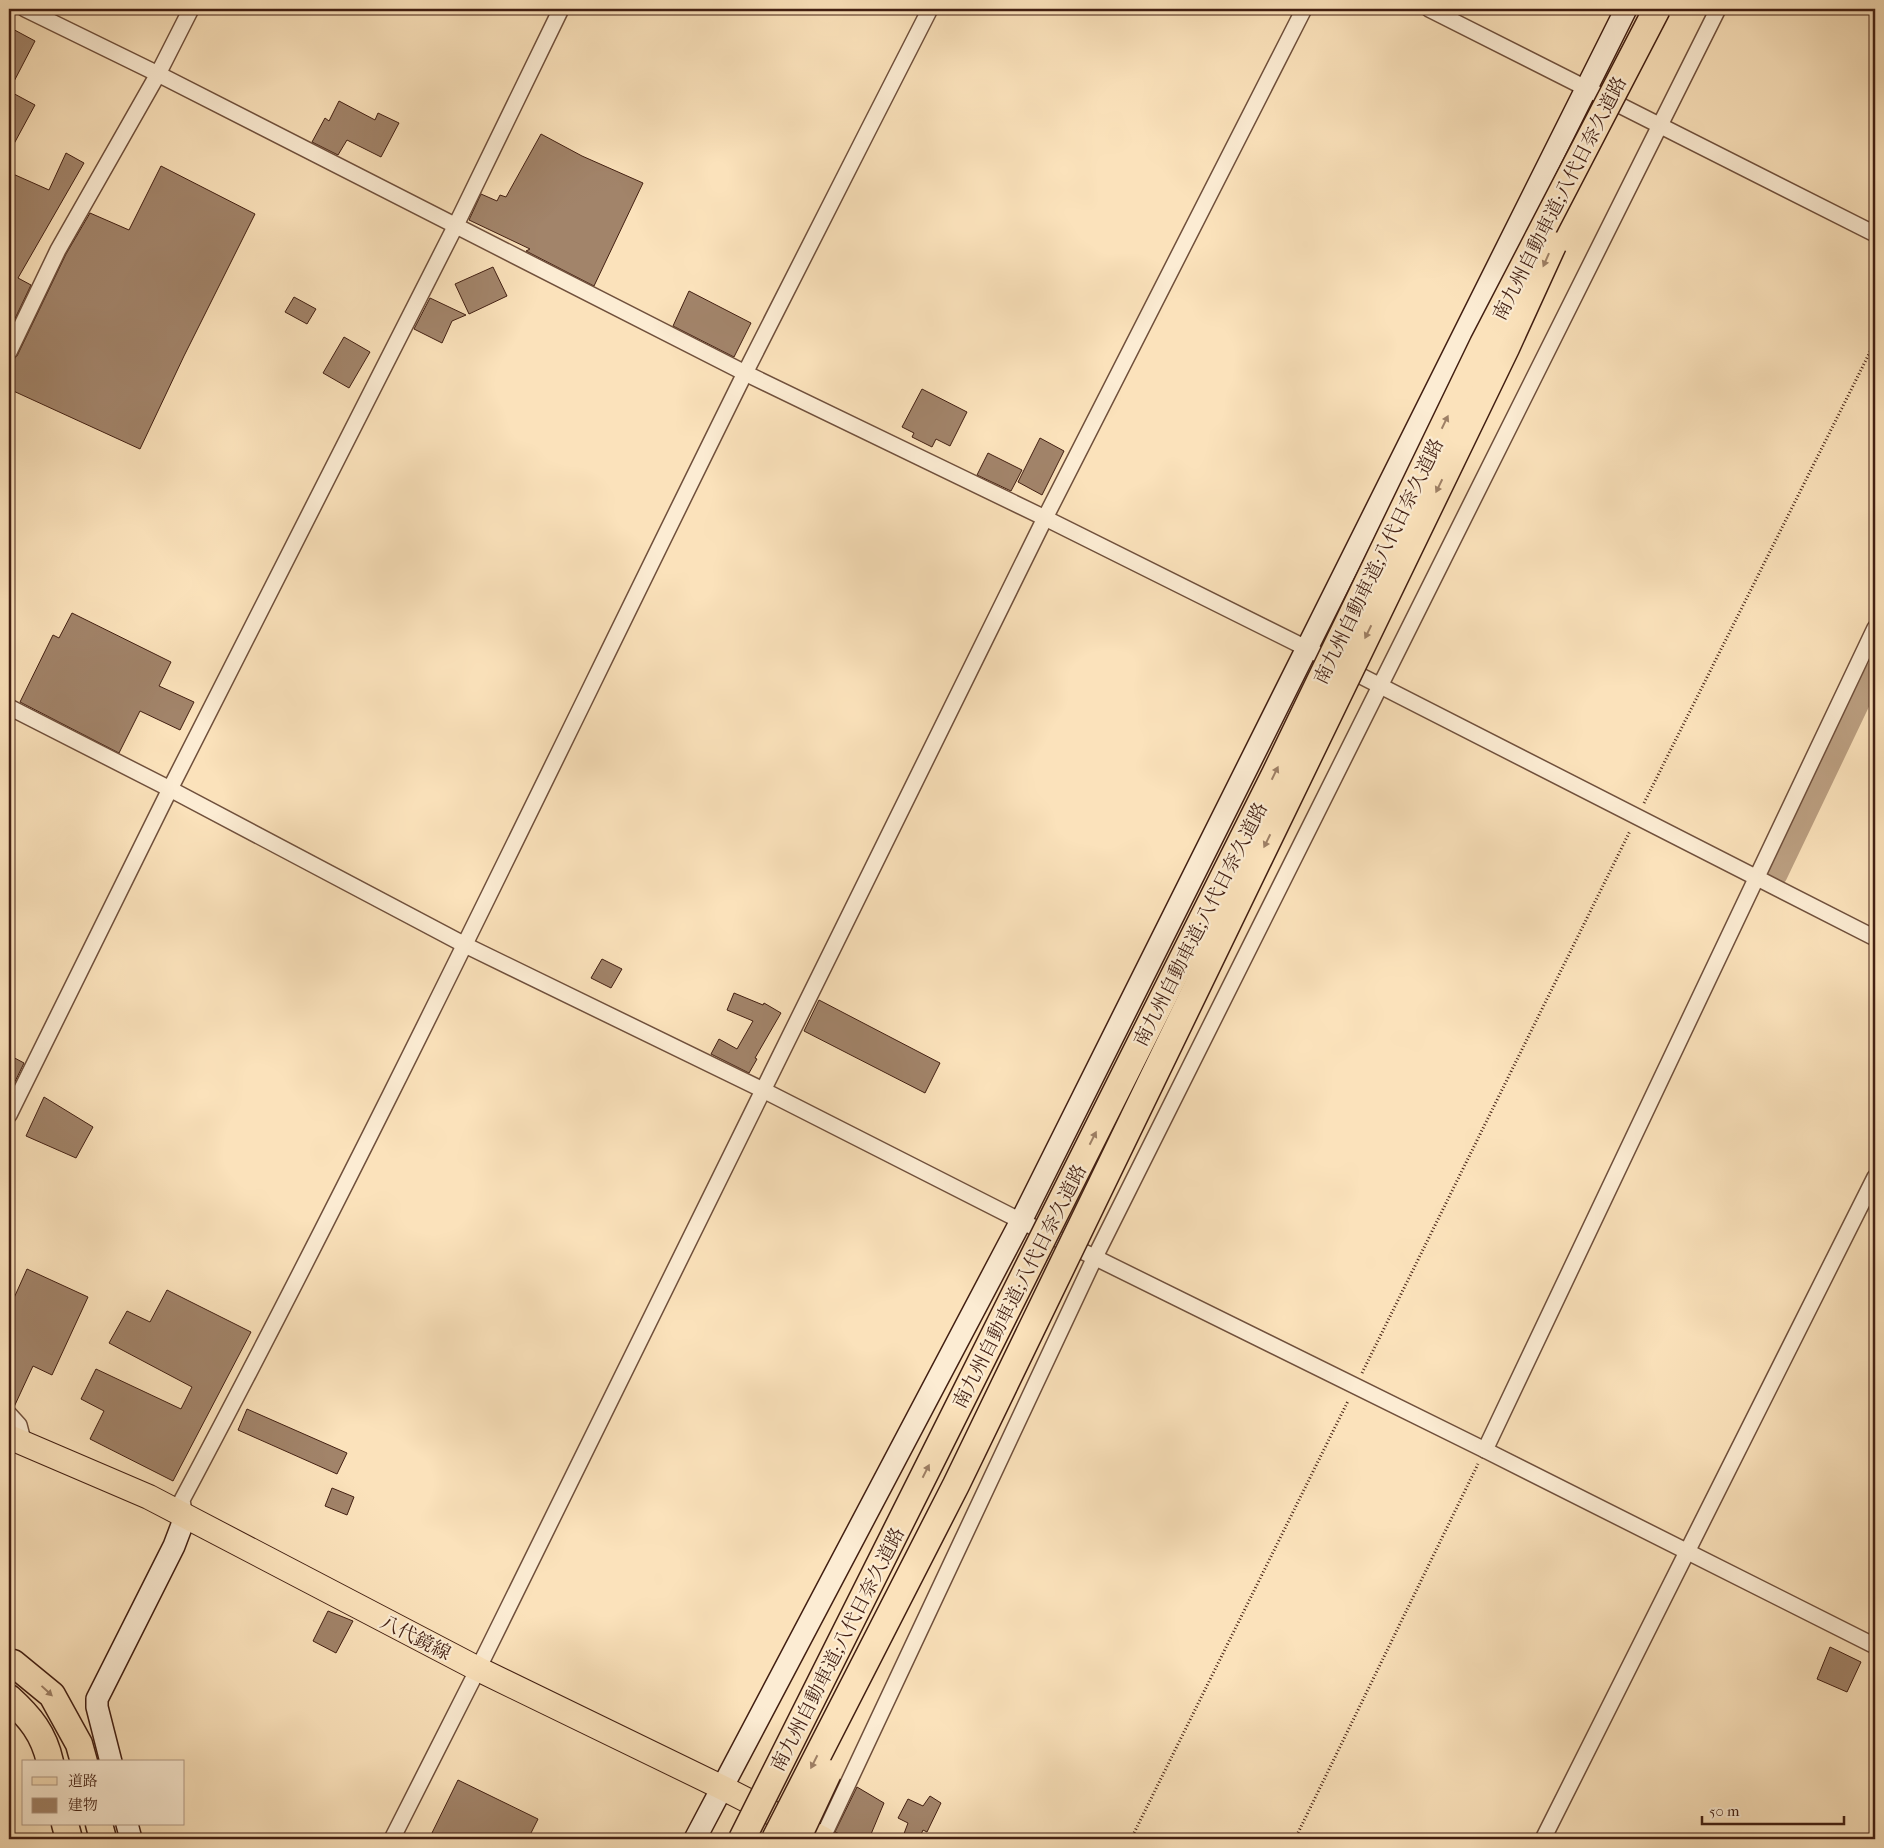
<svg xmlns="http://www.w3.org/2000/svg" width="1884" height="1848" viewBox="0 0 1884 1848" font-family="'IM FELL French Canon','Noto Serif JP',serif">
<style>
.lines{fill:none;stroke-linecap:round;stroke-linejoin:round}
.canal{stroke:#bca082;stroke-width:20}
.building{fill:#a2846a;stroke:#421f12}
.street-casing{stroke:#70503c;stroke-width:18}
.secondary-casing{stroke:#421f12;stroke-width:24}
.primary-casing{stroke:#421f12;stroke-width:26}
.highway-casing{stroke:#421f12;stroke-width:29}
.path{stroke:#421f12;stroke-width:3;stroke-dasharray:1 2.5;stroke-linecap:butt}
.street{stroke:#fcecd3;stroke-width:15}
.secondary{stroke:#fcecd3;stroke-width:21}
.primary{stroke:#fbe2bb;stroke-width:24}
.highway{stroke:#fbe2bb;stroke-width:26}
.highway-bridge-casing{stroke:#421f12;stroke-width:29;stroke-linecap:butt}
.highway-bridge{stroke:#fbe2bb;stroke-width:26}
.oneway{fill:#9e8066}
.labels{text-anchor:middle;stroke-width:4.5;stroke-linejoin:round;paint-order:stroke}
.street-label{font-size:19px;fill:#421f12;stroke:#fcecd3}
</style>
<rect width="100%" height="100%" fill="#fbe2bb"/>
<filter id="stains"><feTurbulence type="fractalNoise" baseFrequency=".004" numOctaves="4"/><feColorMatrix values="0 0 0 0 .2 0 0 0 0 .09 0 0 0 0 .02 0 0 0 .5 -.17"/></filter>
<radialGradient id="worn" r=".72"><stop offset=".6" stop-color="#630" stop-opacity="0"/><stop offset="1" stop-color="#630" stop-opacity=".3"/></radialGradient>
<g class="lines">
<path class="canal" d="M1777,876L1875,671"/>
</g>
<g class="building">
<path d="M9,27L35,41L9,91L35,105L9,153Z"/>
<path d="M339,101L375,120L378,113L399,123L381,157L347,140L338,155L312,142L325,118L329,121Z"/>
<path d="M541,134L582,156L643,183L594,286L526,251L530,249L469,220L481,194L497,201L500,195L506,197Z"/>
<path d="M66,153L84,163L18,278L31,285L9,331V182L13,174L49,190Z"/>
<path d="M161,166L255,214L184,356L140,449L9,389V366L11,361L17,356L66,254L90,213L129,230Z"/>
<path d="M493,267L507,296L469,314L455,284Z"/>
<path d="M689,291L751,323L734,357L673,326Z"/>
<path d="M294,297L316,309L307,324L285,312Z"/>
<path d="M430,298L466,315L452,321L442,343L414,329Z"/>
<path d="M344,337L370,352L349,388L323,373Z"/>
<path d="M922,389L967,412L950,446L936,439L932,447L912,437L914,433L902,427Z"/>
<path d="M1040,438L1064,451L1042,495L1018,482Z"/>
<path d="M988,453L1022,470L1011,491L977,475Z"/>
<path d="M72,613L171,662L159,686L194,702L180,730L140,711L119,753L20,702L53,635L59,638Z"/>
<path d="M602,959L622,969L611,988L591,978Z"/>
<path d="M734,993L763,1005L764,1003L781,1013L755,1058L757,1059L749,1073L711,1054L719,1039L737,1049L753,1021L727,1010Z"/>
<path d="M819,1000L940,1063L925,1093L804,1031Z"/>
<path d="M9,1055L24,1063L9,1094Z"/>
<path d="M44,1097L93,1127L76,1158L26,1136Z"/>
<path d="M27,1269L88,1297L52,1375L33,1366L14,1407L9,1405V1309Z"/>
<path d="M167,1290L251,1332L173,1481L90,1439L104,1411L81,1399L96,1369L181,1409L192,1387L109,1343L127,1311L150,1322Z"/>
<path d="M247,1409L347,1453L337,1474L238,1430Z"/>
<path d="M332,1488L354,1497L347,1515L325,1506Z"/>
<path d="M328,1611L353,1621L336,1653L313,1641Z"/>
<path d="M1830,1647L1861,1662L1847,1692L1817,1679Z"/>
<path d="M458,1780L538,1819L528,1839H429Z"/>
<path d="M857,1787L884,1803L869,1839H851L835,1832Z"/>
<path d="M930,1796L941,1803L927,1832L923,1830L919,1839H902L908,1823L898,1818L908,1799L923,1806Z"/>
</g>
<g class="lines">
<defs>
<g id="street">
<path d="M25,9L158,74L191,9"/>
<path d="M1429,9L1875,234"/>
<path d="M9,352L58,250L158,74L745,373L1045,518L1306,648L1875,938"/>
<path d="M9,707L170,789L465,945L763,1090L1021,1221L1485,1450L1875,1646"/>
<path d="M9,1115L170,789L456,225L561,9"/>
<path d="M9,1414L19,1425L24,1444"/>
<path d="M1485,1450L1875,628"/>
<path d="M185,1517L182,1500C379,1130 558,751 744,375C805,253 868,131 930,9"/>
<path d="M392,1839L478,1669L1045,518L1304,9"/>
<path d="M822,1839L1095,1257L1718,9"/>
<path d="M1543,1839L1875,1177"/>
</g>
<g id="secondary">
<path d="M111,1762L97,1707V1699L174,1546L185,1517"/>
<path d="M127,1824L131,1839"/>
<path d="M695,1839L1021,1221L1626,9"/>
</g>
<path id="primary" d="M9,1437L149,1497L478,1669L723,1788L823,1839"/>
<g id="highway">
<path d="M9,1662L13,1663L52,1695L79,1744L84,1762"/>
<path d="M9,1698C30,1717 44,1734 50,1762"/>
<path d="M65,1824L69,1839"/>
<path d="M99,1824L103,1839"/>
</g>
</defs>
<use href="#street" class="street-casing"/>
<use href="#secondary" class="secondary-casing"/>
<use href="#primary" class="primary-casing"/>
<use href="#highway" class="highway-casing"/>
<g class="path">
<path d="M1644,803L1875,342"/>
<path d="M1362,1373L1630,831"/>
<path d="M1131,1839L1348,1401"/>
<path d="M1295,1839L1478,1464"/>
</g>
<use href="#street" class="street"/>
<use href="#secondary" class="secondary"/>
<use href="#primary" class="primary"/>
<use href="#highway" class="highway"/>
<defs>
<g id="highway-bridge">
<path d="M742,1839L1275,774L1483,344L1657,9"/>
<path d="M775,1839L956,1485L1506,348L1553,245"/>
<path d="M797,1839L828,1773"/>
</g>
</defs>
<use href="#highway-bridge" class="highway-bridge-casing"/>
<use href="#highway-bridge" class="highway-bridge"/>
</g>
<defs><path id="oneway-solid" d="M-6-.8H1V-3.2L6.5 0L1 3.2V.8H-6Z" transform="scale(1.25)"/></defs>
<g class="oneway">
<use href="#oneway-solid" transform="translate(1546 260) rotate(114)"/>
<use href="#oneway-solid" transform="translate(1445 422) rotate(-64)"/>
<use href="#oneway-solid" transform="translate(1439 486) rotate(116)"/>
<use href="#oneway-solid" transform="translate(1368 632) rotate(116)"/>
<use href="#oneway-solid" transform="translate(1275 773) rotate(-64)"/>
<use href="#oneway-solid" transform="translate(1267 841) rotate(116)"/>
<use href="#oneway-solid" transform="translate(1093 1138) rotate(-63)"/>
<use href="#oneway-solid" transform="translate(926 1471) rotate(-63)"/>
<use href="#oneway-solid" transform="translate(47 1691) rotate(43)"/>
<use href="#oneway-solid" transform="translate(814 1762) rotate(117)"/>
</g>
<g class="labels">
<g class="street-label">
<text transform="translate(1559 198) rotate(-63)" y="7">南九州自動車道;八代日奈久道路</text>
<text transform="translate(1378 561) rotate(-64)" y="7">南九州自動車道;八代日奈久道路</text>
<text transform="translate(1200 924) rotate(-63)" y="7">南九州自動車道;八代日奈久道路</text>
<text transform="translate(1019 1286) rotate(-63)" y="7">南九州自動車道;八代日奈久道路</text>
<text transform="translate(416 1637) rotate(27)" y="7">八代鏡線</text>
<text transform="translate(837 1649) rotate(-63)" y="7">南九州自動車道;八代日奈久道路</text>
</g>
</g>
<rect width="1884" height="1848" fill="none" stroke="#fbe2bb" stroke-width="30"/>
<rect x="10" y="10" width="1864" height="1828" fill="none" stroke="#421f12" stroke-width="2.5"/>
<rect x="15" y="15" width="1854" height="1818" fill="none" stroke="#421f12"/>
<rect x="22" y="1760" width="162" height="65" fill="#fcecd3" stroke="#b29a86"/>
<rect x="32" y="1777" width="25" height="8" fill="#fbe2bb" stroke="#b29a86"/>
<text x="68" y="1786" font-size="15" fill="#421f12">道路</text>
<rect x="32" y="1798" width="25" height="15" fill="#a2846a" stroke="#b29a86"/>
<text x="68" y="1810" font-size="15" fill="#421f12">建物</text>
<path d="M1702 1816v8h142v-8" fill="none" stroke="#421f12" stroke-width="2.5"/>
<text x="1709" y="1816" font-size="15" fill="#421f12" stroke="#fcecd3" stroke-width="4" paint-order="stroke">50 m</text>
<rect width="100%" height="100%" filter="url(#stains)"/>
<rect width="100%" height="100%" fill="url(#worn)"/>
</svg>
